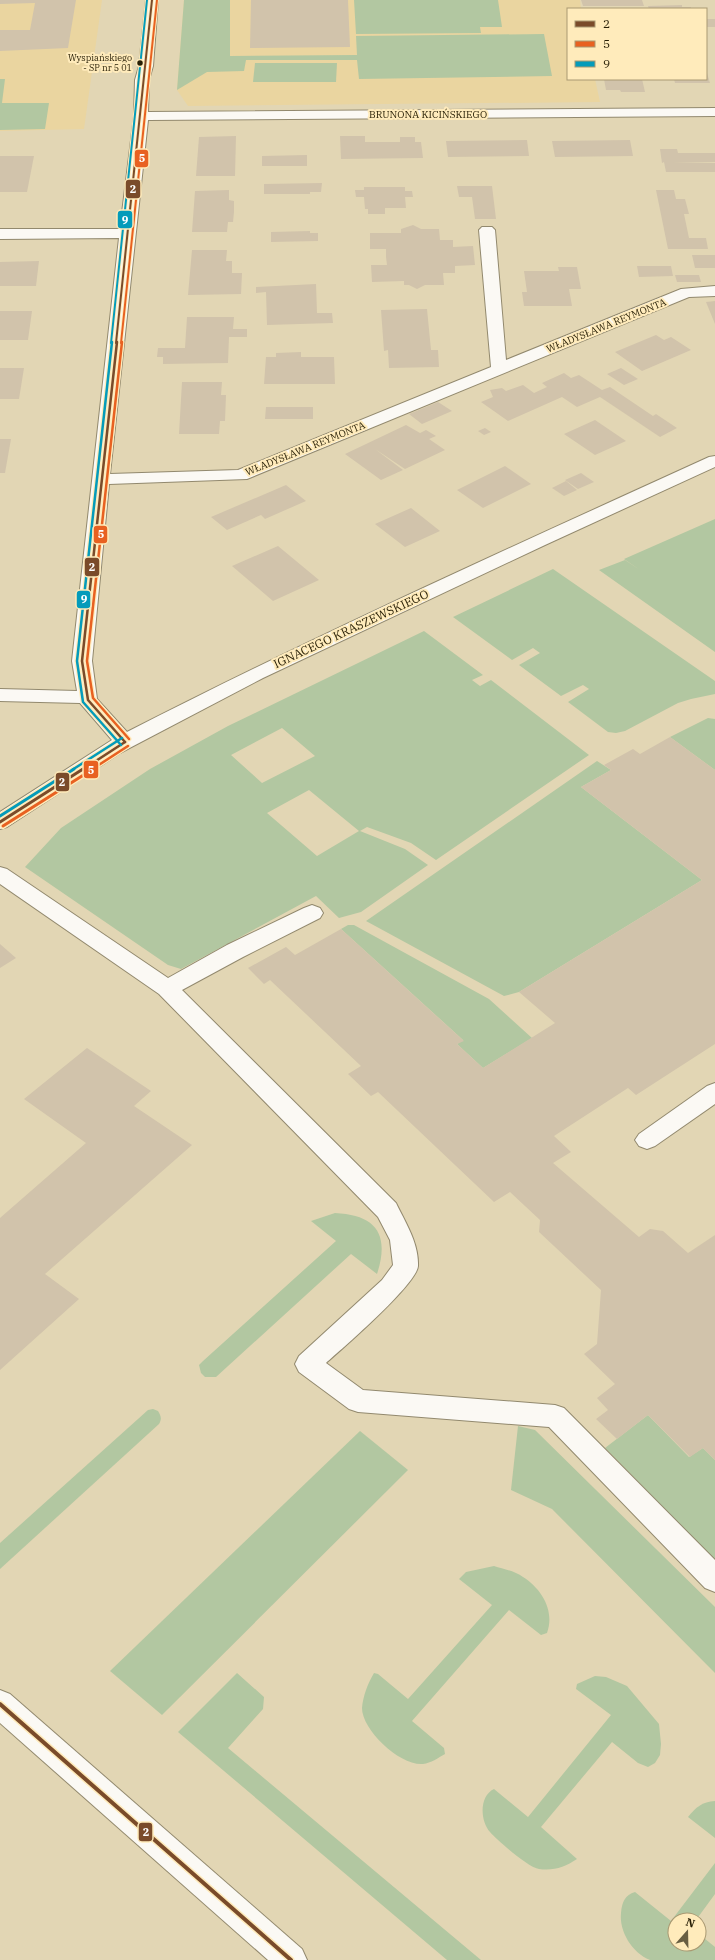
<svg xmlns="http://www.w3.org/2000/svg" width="715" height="1960" viewBox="0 0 715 1960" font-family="'IBM Plex Serif',serif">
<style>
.built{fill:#ead5a0}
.green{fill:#b2c7a1;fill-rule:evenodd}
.building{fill:#d1c3ab}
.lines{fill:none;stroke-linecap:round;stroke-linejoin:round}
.service-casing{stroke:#92896e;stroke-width:2}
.minor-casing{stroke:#92896e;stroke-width:2}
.tertiary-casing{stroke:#92896e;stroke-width:2}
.service{fill:#fbf9f4;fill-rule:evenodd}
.minor{fill:#fbf9f4;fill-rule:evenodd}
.tertiary{fill:#fbf9f4;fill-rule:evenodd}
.bus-1-far3-casing{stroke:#ffebbb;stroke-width:4}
.bus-1-far2-casing{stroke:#ffebbb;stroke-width:5}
.bus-1-far1-casing{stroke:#ffebbb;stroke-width:6}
.bus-1-casing{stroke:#ffebbb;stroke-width:7}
.bus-2-far2-casing{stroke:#ffebbb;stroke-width:4}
.bus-2-far1-casing{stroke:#ffebbb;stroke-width:5}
.bus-2-casing{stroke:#ffebbb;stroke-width:6}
.bus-3-far2-casing{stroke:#ffebbb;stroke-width:4}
.bus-3-far1-casing{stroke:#ffebbb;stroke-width:5}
.bus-3-casing{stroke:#ffebbb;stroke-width:6}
.bus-1-far3{stroke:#7a4b2a;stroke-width:2}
.bus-1-far2{stroke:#7a4b2a;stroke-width:2.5}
.bus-1-far1{stroke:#7a4b2a;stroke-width:3}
.bus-1{stroke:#7a4b2a;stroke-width:4}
.bus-2-far2{stroke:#e86121;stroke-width:2}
.bus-2-far1{stroke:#e86121;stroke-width:2.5}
.bus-2{stroke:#e86121;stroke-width:3}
.bus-3-far2{stroke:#049bba;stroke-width:2}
.bus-3-far1{stroke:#049bba;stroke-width:2.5}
.bus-3{stroke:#049bba;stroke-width:3}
.bus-dot{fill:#271e05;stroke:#ffebbb;stroke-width:1.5}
.labels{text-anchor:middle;stroke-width:4;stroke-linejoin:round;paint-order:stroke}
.far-bus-label{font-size:9px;fill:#271e05;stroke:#ffebbb;text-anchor:end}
.far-street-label{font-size:10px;fill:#271e05;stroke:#ffebbb}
.street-label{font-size:12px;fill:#271e05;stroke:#ffebbb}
.line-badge{stroke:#ffebbb;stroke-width:1.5}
.badge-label{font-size:11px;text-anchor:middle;font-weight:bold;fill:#fff}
</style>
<rect width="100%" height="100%" fill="#e2d6b4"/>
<g class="built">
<path d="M0,0H102L84,129L0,131Z"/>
<path d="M184,0H580L581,9H568V79H595L600,102L188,106L177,90Z"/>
</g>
<g class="green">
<path d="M184,0H230V56L357,55L356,36L544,34L552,76L359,79L357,60H246L244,71L207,72L177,90Z"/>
<path d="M354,0H498L502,27H480L481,33L356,34Z"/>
<path d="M255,63H337L336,82H253Z"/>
<path d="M0,79H5L2,103H49L45,129L0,130Z"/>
<path d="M715,519V652L599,570L625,560L640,570L624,559Z"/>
<path d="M553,569L715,681V694L691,699L678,703L625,731L616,733L608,732L568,702L589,689L583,685L561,696L519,665L540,653L533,648L512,660L453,617Z"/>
<path d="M424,631L483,675L472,680L480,686L491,680L589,755L436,860L411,843L367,827L360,831L405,849L428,865L361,912L339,918L316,896L181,969L168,965L25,867L61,828L150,769L228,726ZM282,728L315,756L262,783L231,755ZM309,790L359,831L317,856L267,813Z"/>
<path d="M708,718L715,719V770L670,737Z"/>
<path d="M597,761L611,770L581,787L702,880L519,992L504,996L366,921Z"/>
<path d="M348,925H354L489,999L532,1038L483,1068L457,1044L463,1040L341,929Z"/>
<path d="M335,1213C376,1215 390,1234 377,1274L351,1254L216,1377H205L201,1373L199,1365L203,1361L336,1241L311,1221Z"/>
<path d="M153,1409L158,1411C161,1416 162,1419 159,1424L0,1569V1543L148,1410Z"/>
<path d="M648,1415L689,1457L703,1448L715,1460V1560L605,1448Z"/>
<path d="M518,1426L535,1430L715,1607V1673L552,1509L511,1490Z"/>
<path d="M360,1431L408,1470L162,1715L110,1671Z"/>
<path d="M494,1566C503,1569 515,1571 523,1577C542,1589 555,1611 547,1633L541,1635L509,1610L412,1721L444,1748L445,1754C438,1758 431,1763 423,1764C400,1766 362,1730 362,1708C363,1696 368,1683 374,1673L378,1674L408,1699L492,1605L459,1579L466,1572Z"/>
<path d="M237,1673L264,1697L263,1709L228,1748L481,1960H447L178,1732Z"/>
<path d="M595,1676L606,1677L627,1686L659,1724L661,1744L660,1755L655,1763L648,1767L638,1763L612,1742L541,1827L577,1859C565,1867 554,1871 539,1869C529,1868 498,1841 490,1832C480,1821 479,1796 494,1789L528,1817L611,1715L576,1689L577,1684Z"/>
<path d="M715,1801V1838L688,1817C696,1807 702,1802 715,1801Z"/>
<path d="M715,1863V1894L696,1920H675V1944H699V1934L715,1947V1960C703,1960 658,1960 650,1960C632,1953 619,1931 621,1913C622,1902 625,1895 635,1892L671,1921Z"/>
</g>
<g class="building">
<path d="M0,0H76L68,48L0,51V30H30L35,3L0,4Z"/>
<path d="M251,0H348L350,47L250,48Z"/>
<path d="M581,0H642L644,6H583Z"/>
<path d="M682,5V7H691V9H649L648,6Z"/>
<rect x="706" y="19" width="9" height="8"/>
<path d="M706,70L710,83H675L674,79H706Z"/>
<path d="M604,79H642L645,92H621L620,90H606Z"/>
<path d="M236,136L235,176H196L199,137Z"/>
<path d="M340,136H365V142H400V137H415V142H421L423,158L341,159Z"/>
<path d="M527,140L529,156L448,157L446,141Z"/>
<path d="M630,140L633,156L555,157L552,141Z"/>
<path d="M660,149H677L678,153H715V162H673L715,163V172H666L664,162L662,163Z"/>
<path d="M307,155V166H262V156Z"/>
<path d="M0,156H34L27,192H0Z"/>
<path d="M322,183L321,192H310V194H264V184Z"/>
<path d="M457,186H492L496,219H475L472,197H459Z"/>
<path d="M364,187H405V191H412L413,197H405L406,208H385V214H368V209H365L364,197H356L355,190H364Z"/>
<path d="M229,190V200L234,201V212L233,222H228L227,232H192L195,191Z"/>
<path d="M656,190H674L676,199H685L689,214H684L689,238H706L708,249H668Z"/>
<path d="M413,225L421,229H439L440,240H453V247L473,246L475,265L455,266V273H443L444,285H425L417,289L409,285H404V281L372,282L371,265H387L386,257V249H370V233H401V229Z"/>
<path d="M310,231V233H318V241L271,242V232Z"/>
<path d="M192,250H227L226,261H232V273H242L241,294L188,295Z"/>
<path d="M692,255H715V268H695Z"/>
<path d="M39,261L36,286H0V262Z"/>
<path d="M637,266H671L673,276L639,277Z"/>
<path d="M558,267H577L581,289H569L572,306H524L522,292H527L524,271H559Z"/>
<path d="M675,275H699L701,282H677Z"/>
<path d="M316,284L317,313H332L333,323L267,325L266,292L256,293V287Z"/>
<path d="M715,301V324L706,302Z"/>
<path d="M427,309L431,350H438L439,367L389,368L388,350L384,351L381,310Z"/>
<path d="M0,311H32L28,340H0Z"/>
<path d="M187,317H234L233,329H247V337H229L228,363L163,364V357H157L158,348H185Z"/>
<path d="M656,335L664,340L671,337L691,350L642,371L615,352Z"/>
<path d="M301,352V357H334L335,384H264L266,357H276V353Z"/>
<path d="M0,368H24L19,399H0Z"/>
<path d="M621,368L638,379L624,385L607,374Z"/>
<path d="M564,373L571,378L579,375L602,390L610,387L653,416L656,414L677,428L660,437L600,397L577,407L562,397L508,421L481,402L493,397L490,390L502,388L506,391L523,385L534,393L547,387L542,383Z"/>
<path d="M182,382H222L221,395H226L225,421H220L219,434H179Z"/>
<path d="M438,402L452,411L422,424L409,414Z"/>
<path d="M266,407H313V419H265Z"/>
<path d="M595,420L626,441L595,455L564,434Z"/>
<path d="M406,425L420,433L426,430L436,436L429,439L445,450L405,469L375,449L403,470L381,480L345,454Z"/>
<path d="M485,428L491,432L484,435L478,431Z"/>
<path d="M0,439H11L5,473H0Z"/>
<path d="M505,466L531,484L483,508L457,490Z"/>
<path d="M581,473L594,482L578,489L565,480Z"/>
<path d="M566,481L577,490L564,496L552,488Z"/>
<path d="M286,485L306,501L265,519L261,515L227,530L211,517Z"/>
<path d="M411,508L440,531L405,547L375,524Z"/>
<path d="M278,546L319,580L273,601L232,566Z"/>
<path d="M670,737L715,770V1044L636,1095L628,1088L554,1136L571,1152L553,1163L639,1237L650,1229L663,1231L688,1253L715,1235V1460L703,1448L690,1457L648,1415L617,1439L596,1419L608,1410L597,1398L615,1384L584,1354L597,1344L601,1290L539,1232L540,1220L510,1192L494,1202L378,1092L371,1096L348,1074L361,1066L270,980L264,984L248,968L286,947L295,955L341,929L464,1041L457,1044L483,1068L555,1023L519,992L702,880L581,787L611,770L604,765L633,749L640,754Z"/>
<path d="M0,944L16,958L0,968Z"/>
<path d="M87,1048L151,1091L134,1106L192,1145L45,1274L79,1299L0,1370V1218L86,1143L24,1099Z"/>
</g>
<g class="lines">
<defs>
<g id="service">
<path d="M0,867L7,869L168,978L227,945L304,908L312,905L320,908L323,913L320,918L243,957L182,990L396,1203C405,1222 419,1243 418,1266C417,1284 343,1348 326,1363L363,1390L555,1405L564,1408L715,1560V1592L705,1588L549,1427L358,1412L349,1409L299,1372L295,1364L299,1356L382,1280L393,1265L390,1240L378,1217L159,994L0,884Z"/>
<path d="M715,1083V1104L655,1146L647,1149L639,1146L635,1140L639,1134L707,1086Z"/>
</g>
<path id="minor" d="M146,0H158L153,66L149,80L148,112L715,108V116L148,120L110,474L238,470L491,367L479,230L482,227H492L495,230L506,360L681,289L715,286V296L689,297L247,479L109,484L92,661L97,699L127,732C318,634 514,546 709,457L715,456V467L545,545L263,678L120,753L7,827L0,829V812L112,740L80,703L0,701V689L77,691L72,661L119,238L0,239V229H120L134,116L135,80L139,66Z"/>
<path id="tertiary" d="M0,1690L10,1694L302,1949L307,1960H268L0,1723Z"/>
</defs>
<use href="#service" class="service-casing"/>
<use href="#minor" class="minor-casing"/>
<use href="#tertiary" class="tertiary-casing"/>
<use href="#service" class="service"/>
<use href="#minor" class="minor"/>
<use href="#tertiary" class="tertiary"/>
<defs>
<path id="bus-1-far3" d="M116,343L152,0"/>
<g id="bus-1-far2">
<path d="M117,342L82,661L88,700L125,742"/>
<path d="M82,770L125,742"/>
</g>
<path id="bus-1-far1" d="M0,822L83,769"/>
<path id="bus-1" d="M0,1704L291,1960"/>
<path id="bus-2-far2" d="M121,343L157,0"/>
<g id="bus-2-far1">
<path d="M122,342L87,661L93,698L129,739"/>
<path d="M91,770L128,746"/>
</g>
<path id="bus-2" d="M3,826L93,769"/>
<path id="bus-3-far2" d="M111,343L147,0"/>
<g id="bus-3-far1">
<path d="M112,342L77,661L83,702L121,745"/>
<path d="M72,770L122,738"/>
</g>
<path id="bus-3" d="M0,816L74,769"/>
</defs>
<use href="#bus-1-far3" class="bus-1-far3-casing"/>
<use href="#bus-1-far2" class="bus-1-far2-casing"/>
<use href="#bus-1-far1" class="bus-1-far1-casing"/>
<use href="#bus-1" class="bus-1-casing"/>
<use href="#bus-2-far2" class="bus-2-far2-casing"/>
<use href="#bus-2-far1" class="bus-2-far1-casing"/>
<use href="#bus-2" class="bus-2-casing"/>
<use href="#bus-3-far2" class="bus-3-far2-casing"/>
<use href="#bus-3-far1" class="bus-3-far1-casing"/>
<use href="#bus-3" class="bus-3-casing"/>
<use href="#bus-1-far3" class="bus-1-far3"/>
<use href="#bus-1-far2" class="bus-1-far2"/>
<use href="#bus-1-far1" class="bus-1-far1"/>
<use href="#bus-1" class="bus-1"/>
<use href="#bus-2-far2" class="bus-2-far2"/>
<use href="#bus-2-far1" class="bus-2-far1"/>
<use href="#bus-2" class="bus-2"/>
<use href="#bus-3-far2" class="bus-3-far2"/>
<use href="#bus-3-far1" class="bus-3-far1"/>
<use href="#bus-3" class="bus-3"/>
</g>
<circle class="bus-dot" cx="140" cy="63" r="3.5"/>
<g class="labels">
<g class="far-bus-label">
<text x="132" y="61">Wyspiańskiego<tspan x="132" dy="10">- SP nr 5 01</tspan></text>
</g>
<g class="far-street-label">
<text x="428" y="118">BRUNONA KICIŃSKIEGO</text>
<text transform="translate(606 325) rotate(-22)" y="4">WŁADYSŁAWA REYMONTA</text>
<text transform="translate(305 448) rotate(-22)" y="4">WŁADYSŁAWA REYMONTA</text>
</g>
<g class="street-label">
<text transform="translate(351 629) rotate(-25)" y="4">IGNACEGO KRASZEWSKIEGO</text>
</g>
</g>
<g class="line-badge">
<rect x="134" y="149" width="15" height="19" rx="4" fill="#e86121"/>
<rect x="125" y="179" width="16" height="20" rx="4" fill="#7a4b2a"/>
<rect x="117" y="210" width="16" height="19" rx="4" fill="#049bba"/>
<rect x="93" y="525" width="15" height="19" rx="4" fill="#e86121"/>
<rect x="84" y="557" width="16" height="20" rx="4" fill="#7a4b2a"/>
<rect x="76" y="590" width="15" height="19" rx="4" fill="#049bba"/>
<rect x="83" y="760" width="16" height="19" rx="4" fill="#e86121"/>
<rect x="55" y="772" width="15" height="20" rx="4" fill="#7a4b2a"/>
<rect x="138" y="1822" width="15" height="20" rx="4" fill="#7a4b2a"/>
</g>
<g class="badge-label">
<text x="142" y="162">5</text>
<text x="133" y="193">2</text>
<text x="125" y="224">9</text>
<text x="101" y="538">5</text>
<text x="92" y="571">2</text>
<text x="84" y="603">9</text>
<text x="91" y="774">5</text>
<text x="62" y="786">2</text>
<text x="146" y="1836">2</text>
</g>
<rect x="567" y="8" width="140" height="72" fill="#ffebbb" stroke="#a99972"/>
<rect x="575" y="21" width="20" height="6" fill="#7a4b2a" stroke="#a99972"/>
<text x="603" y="28" font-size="12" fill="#271e05">2</text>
<rect x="575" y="41" width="20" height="6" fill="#e86121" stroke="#a99972"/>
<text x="603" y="48" font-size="12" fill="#271e05">5</text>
<rect x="575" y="61" width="20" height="6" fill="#049bba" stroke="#a99972"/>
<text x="603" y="68" font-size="12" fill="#271e05">9</text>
<g transform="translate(687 1932) rotate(20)"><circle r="19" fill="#ffebbb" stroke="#a99972"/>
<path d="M0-3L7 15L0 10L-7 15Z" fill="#685e42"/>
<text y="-6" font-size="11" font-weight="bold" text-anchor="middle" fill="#271e05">N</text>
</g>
</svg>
